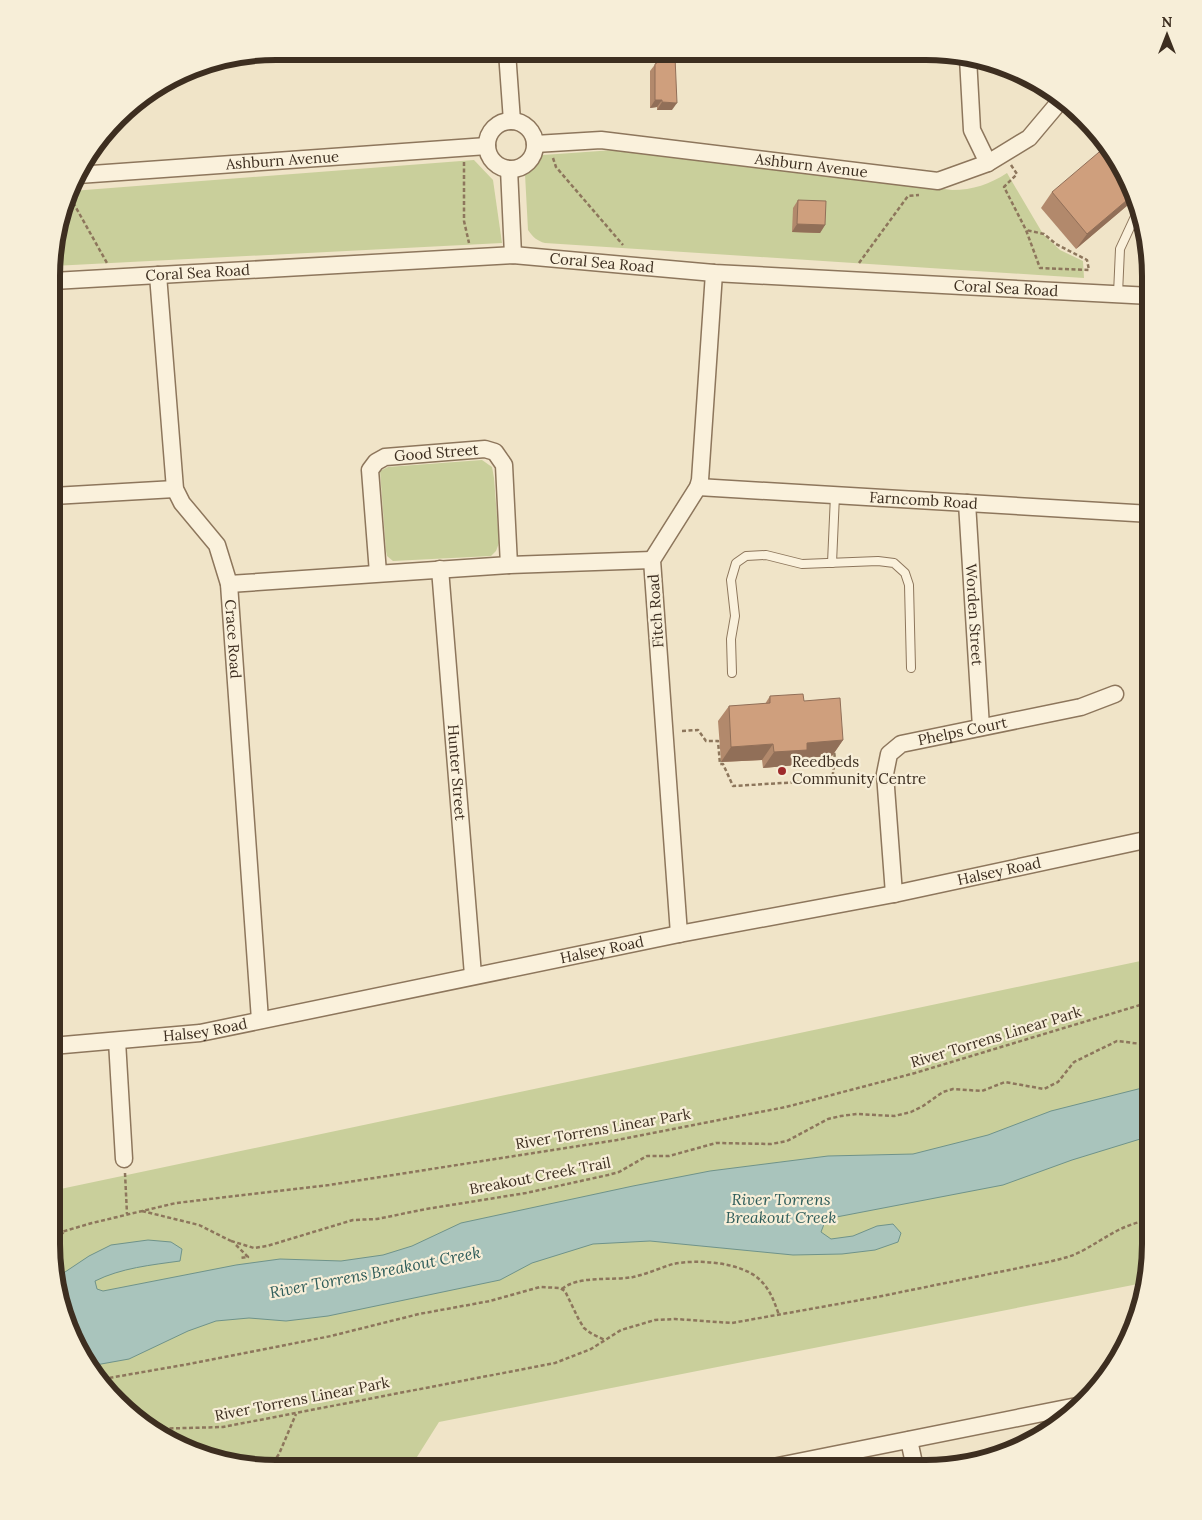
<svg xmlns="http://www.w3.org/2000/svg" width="1202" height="1520" viewBox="0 0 1202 1520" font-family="Lora,serif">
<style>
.green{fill:#c9cf9b}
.water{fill:#a9c4bc;stroke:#6f938a}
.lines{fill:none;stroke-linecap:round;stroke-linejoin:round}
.service-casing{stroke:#8d765c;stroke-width:10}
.minor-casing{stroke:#8d765c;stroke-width:19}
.path{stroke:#8d765c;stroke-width:2.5;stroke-dasharray:4 2.5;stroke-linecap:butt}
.service{stroke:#faf1dc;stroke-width:8}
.minor{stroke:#faf1dc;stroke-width:16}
.wall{fill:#b2896c}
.shaded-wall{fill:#916f58}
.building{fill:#cf9f7d;stroke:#916f58}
.poi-dot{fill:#9e2a2b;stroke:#f7eed8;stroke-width:2}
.labels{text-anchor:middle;stroke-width:4.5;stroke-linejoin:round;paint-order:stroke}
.street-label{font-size:15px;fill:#3d2e20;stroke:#f7eed8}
.poi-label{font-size:15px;fill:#3d2e20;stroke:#f7eed8;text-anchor:start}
.water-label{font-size:16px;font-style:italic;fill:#2f5d5a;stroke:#f7eed8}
.rim{fill:none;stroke:#3d2e20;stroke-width:6}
</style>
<rect width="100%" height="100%" fill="#f0e4c8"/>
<g class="green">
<path d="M628,149L952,190C973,190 990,184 1007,173L1043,234L1060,250L1083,261L1084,278L545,243C537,241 533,237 528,230L525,174C529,165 534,160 543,155Z"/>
<path d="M474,160L493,180L502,243L53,266V247L72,191Z"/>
<path d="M482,460L492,467L494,478L499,543L496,551L491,556L393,561L387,556L386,551L380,471L388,467Z"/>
<path d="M1150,959V1258L1143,1283L439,1422L410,1468H261L204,1457L152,1431L81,1356L59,1302L51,1244V1191Z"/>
</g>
<path class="water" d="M1150,1086V1136L1072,1160L1003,1185L826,1219L821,1232L831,1239L853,1236L877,1226L893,1224L901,1233L898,1242L875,1250L842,1254L793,1255L650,1241L593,1244L532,1263L500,1280L328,1316L286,1321L249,1318L216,1321L188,1331L129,1359L90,1366L81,1356L59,1302L56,1278L89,1256L111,1245L148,1240L171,1242L182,1249L180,1261C151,1265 121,1268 95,1281L97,1289L103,1291L236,1265L280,1259L341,1261L383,1255L412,1246L461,1223L633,1186L710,1171L828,1156L913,1154L988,1135L1051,1111Z"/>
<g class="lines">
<defs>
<g id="service">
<path d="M1118,294L1120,249L1139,208"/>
<path d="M832,563L835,495"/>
<path d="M732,673L731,639L735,616L731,580L736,563L746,556L766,555L802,564L878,561L894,563L905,573L909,585L911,668"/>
</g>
<g id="minor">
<path d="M507,52L512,121"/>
<path d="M968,58L972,130L988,163"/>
<circle cx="511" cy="145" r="24"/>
<path id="s1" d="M535,144L601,140L938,181L988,163L1029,138L1061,100"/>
<path d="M509,169L513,255"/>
<path id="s2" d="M78,175L487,146"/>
<path id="s3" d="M158,275L175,489L182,503L217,545L229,584L260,1020"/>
<path id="s4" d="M53,281L513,255L714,273L1151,296"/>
<path id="s5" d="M698,487L1151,514"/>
<path d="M53,496L175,489"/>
<path id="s6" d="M967,503L981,727"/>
<path id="s7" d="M440,569L473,975"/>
<path id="s8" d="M378,573L370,470L376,462L385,457L485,449L495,452L504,465L509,565"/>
<path d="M229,584L509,565L652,560"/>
<path id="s9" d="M894,894L885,774L889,754L901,744L1081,707L1115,694"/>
<path d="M679,934L652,560L698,487L700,480L714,273"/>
<path d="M117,1041L124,1159"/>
<path id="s10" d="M52,1046L200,1033L679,934L894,894L1150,839"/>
<path d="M909,1440L915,1468"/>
<path d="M768,1468L1082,1405"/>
</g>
</defs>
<use href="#service" class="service-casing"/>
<use href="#minor" class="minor-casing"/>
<g class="path">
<path d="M553,158L556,167L623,245"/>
<path d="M464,162V221L469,243"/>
<path d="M1011,165L1017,174L1004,187L1026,230L1040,268L1089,270L1087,260L1056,244L1044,234L1026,230"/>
<path d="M70,197L107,263"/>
<path d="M859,263L908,196L919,195"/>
<path d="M682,731L698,730L706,741H718L720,764H723L733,786L832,780L835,759L834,751"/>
<path d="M125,1173L127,1214"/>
<path d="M142,1211L199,1225L231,1241"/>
<path d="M51,1235L92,1223L176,1203L329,1185L617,1140L786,1107L915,1073L1150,1002"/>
<path d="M231,1241L254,1248L267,1246L353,1220L377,1219L426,1209L526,1193L608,1175L619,1172L647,1156H669L716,1143L771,1144L787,1141L828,1119L841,1116L857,1114L894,1116L911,1112L923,1106L943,1092L953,1089L982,1091L1005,1082L1044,1089L1058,1082L1074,1062L1117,1041L1150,1045"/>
<path d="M51,1244L65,1231"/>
<path d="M236,1245L248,1257L239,1258"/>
<path d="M562,1289C579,1275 611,1281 633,1277C647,1274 660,1268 673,1264C697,1259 740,1262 759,1279C770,1289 774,1301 779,1315"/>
<path d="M103,1379L189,1364L331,1336L419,1314L490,1301L540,1287L560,1288L565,1291L579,1320L584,1328L592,1334L605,1340"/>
<path d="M150,1429L223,1427L555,1363L591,1349L621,1330L655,1320L675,1319L732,1323L877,1297L1048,1262C1060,1259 1071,1257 1082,1251C1106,1238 1122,1224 1150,1220"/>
<path d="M269,1468L279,1454L296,1414"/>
</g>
<use href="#service" class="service"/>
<use href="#minor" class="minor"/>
</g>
<g class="wall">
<path d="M660,58L672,110H657V107L650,108V71Z"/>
<path d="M1052,192L1135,199L1076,249L1041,208Z"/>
<path d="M798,200L825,225L820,233L792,232L793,208Z"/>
<path d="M770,696L804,701L843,740L832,756L802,758L797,765L763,768L762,760L721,762L718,721L729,706L765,704Z"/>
</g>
<g class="shaded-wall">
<path d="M655,100H662L657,107L650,108Z"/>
<path d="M662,102L677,103L672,110H657Z"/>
<path d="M1133,195L1135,199L1076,249L1087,234Z"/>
<path d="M797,224L825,225L820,233L792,232Z"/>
<path d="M843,740L832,756L802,758L797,765L763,768L774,752L807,743Z"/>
<path d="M773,744L762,760L721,762L731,747Z"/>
</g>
<g class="building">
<path d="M664,54H671L675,57L677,103L662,102V100H655V64L660,61V58Z"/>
<path d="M1105,147L1121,164L1133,195L1087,234L1052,192Z"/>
<path d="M798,200L826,201L825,225L797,224Z"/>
<path d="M803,694L804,701L840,698L843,740L807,743V750L774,752L773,744L731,747L729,706L770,703V696Z"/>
</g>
<circle class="poi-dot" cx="782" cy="771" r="5"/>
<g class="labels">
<g class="street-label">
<text dy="5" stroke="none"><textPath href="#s2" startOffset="205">Ashburn Avenue</textPath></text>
<text dy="5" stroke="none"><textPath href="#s1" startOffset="278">Ashburn Avenue</textPath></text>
<text dy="5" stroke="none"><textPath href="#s4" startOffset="550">Coral Sea Road</textPath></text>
<text dy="5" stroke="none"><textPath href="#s4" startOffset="145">Coral Sea Road</textPath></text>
<text dy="5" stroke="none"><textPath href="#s4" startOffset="955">Coral Sea Road</textPath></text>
<text dy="5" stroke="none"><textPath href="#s8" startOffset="175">Good Street</textPath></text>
<text dy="5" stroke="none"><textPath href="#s5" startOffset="226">Farncomb Road</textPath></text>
<text transform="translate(656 611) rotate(-94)" y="5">Fitch Road</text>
<text dy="5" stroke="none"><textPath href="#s6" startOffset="112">Worden Street</textPath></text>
<text dy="5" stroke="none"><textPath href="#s3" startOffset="381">Crace Road</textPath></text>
<text dy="5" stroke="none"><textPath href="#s9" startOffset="219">Phelps Court</textPath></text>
<text dy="5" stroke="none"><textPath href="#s7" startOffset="204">Hunter Street</textPath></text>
<text dy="5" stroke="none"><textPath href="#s10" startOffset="964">Halsey Road</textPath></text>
<text dy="5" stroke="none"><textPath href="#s10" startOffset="559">Halsey Road</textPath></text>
<text dy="5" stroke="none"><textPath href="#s10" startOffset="154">Halsey Road</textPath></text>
<text transform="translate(996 1037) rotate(-17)" y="5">River Torrens Linear Park</text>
<text transform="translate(603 1129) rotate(-10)" y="5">River Torrens Linear Park</text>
<text transform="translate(540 1176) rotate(-11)" y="5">Breakout Creek Trail</text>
<text transform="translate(302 1399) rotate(-11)" y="5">River Torrens Linear Park</text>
</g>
<g class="poi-label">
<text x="792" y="767">Reedbeds<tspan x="792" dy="17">Community Centre</tspan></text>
</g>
<g class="water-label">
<text x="781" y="1205">River Torrens<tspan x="781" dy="18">Breakout Creek</tspan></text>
<text transform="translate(375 1272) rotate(-11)" y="6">River Torrens Breakout Creek</text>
</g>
</g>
<path d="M0 0H1202V1520H0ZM276 60H926A216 216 0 0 1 1142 276V1244A216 216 0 0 1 926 1460H276A216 216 0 0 1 60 1244V276A216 216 0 0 1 276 60Z" fill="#f7eed8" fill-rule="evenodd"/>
<path class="rim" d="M276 60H926A216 216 0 0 1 1142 276V1244A216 216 0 0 1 926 1460H276A216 216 0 0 1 60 1244V276A216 216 0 0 1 276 60Z"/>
<g transform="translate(1167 35)" stroke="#f7eed8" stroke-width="4" paint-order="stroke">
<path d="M0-4L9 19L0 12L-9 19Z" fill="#3d2e20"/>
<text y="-8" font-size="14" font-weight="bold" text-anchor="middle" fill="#3d2e20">N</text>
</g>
</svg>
